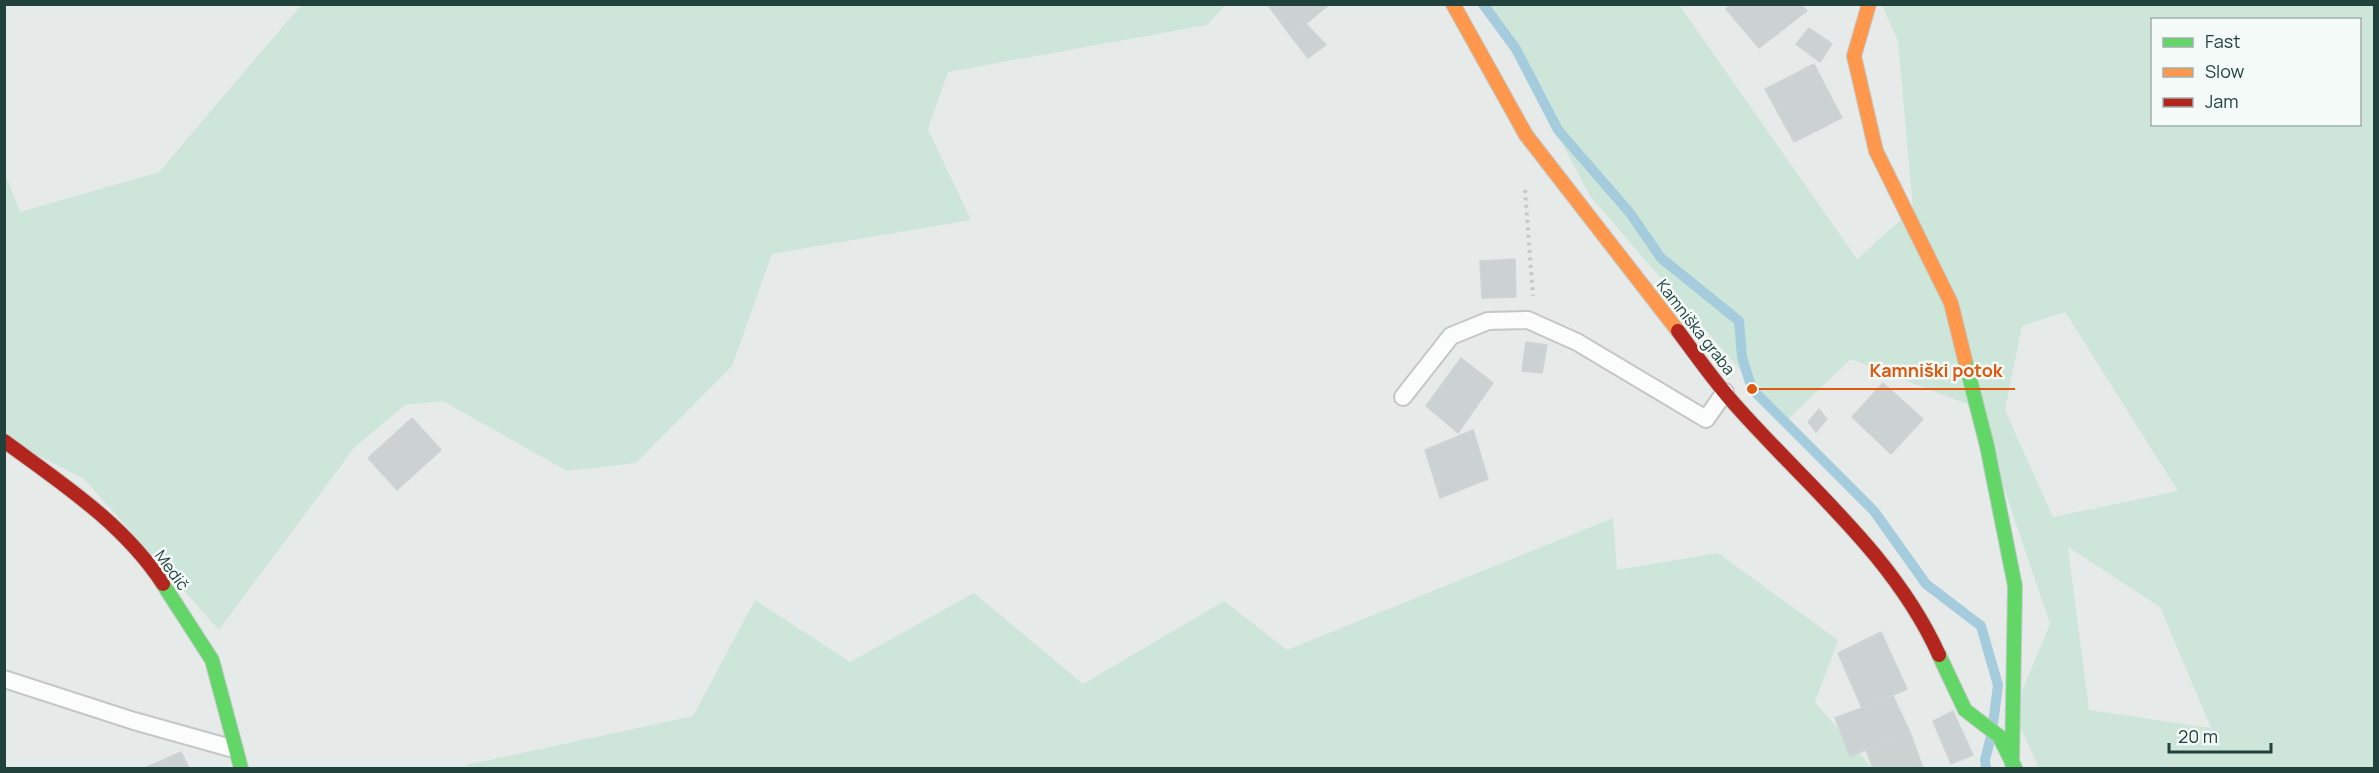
<svg xmlns="http://www.w3.org/2000/svg" width="2379" height="773" viewBox="0 0 2379 773" font-family="Manrope,sans-serif">
<style>
.green{fill:#cee6d9;fill-rule:evenodd}
.lines{fill:none;stroke-linecap:round;stroke-linejoin:round}
.stream{stroke:#a4ccdd;stroke-width:10}
.building{fill:#ccd2d1;stroke:#ced4d3;stroke-width:1.5}
.lane-casing{stroke:#c3c8c7;stroke-width:20}
.fast-casing{stroke:#c1c9c7;stroke-width:16}
.slow-casing{stroke:#c1c9c7;stroke-width:16}
.jam-casing{stroke:#c1c9c7;stroke-width:16}
.path{stroke:#c2cbca;stroke-width:4;stroke-dasharray:3 4.5;stroke-linecap:butt}
.lane{stroke:#fbfcfc;stroke-width:16}
.fast{stroke:#63d668;stroke-width:14}
.slow{stroke:#ff974d;stroke-width:14}
.jam{stroke:#b3261e;stroke-width:14}
.labels{text-anchor:middle;stroke-width:5;stroke-linejoin:round;paint-order:stroke}
.street-label{font-size:16px;fill:#21413d;stroke:#f4faf8}
.leader{fill:none;stroke:#de580e;stroke-width:2}
.callout-dot{fill:#de580e;stroke:#f4faf8;stroke-width:2}
.callout-label{font-size:18px;text-anchor:middle;font-weight:bold;fill:#de580e;stroke:#f4faf8;stroke-width:5;stroke-linejoin:round;paint-order:stroke}
</style>
<rect width="100%" height="100%" fill="#e6ebea"/>
<g class="green">
<path d="M301,5H1225L1207,25L948,72L928,129L971,220L772,254L732,366L636,463L567,471L443,401L405,405L354,448L219,630L84,479L5,438L4,171L20,212L159,172Z"/>
<path d="M1488,5H1682L1680,6L1857,259L1913,209L1898,41L1882,5H2374V768H2039L2013,712L2050,624L1977,408L1851,359L1785,422L1590,196ZM2152,20H2360V124H2152ZM2065,312L2178,491L2053,517L2005,410L2022,326ZM2068,547L2160,607L2211,728L2089,710Z"/>
<path d="M1613,518L1617,570L1718,553L1838,640L1815,702L1872,768H468L466,765L693,716L755,600L850,662L974,593L1083,684L1224,601L1287,650Z"/>
</g>
<g class="lines">
<path class="stream" d="M1483,4L1516,49L1558,130L1630,213L1661,258L1739,321L1742,357L1752,389L1874,511L1926,584L1981,626L1998,685L1992,732L1985,760L1986,768"/>
</g>
<g class="building">
<path d="M1267,4H1330L1291,36Z"/>
<path d="M1731,4H1801L1807,11L1759,48L1726,9Z"/>
<path d="M1306,24L1326,45L1308,58L1291,36Z"/>
<path d="M1809,28L1832,44L1820,62L1796,44Z"/>
<path d="M1814,64L1842,118L1794,142L1765,89Z"/>
<path d="M1515,259L1516,297L1482,298L1480,261Z"/>
<path d="M1526,342L1547,345L1542,373L1522,371Z"/>
<path d="M1461,358L1493,383L1458,433L1426,406Z"/>
<path d="M1883,383L1923,419L1891,454L1852,417Z"/>
<path d="M1819,409L1827,419L1816,432L1808,422Z"/>
<path d="M412,418L441,450L397,490L368,458Z"/>
<path d="M1473,430L1488,479L1440,498L1425,450Z"/>
<path d="M1881,632L1907,689L1862,708L1838,653Z"/>
<path d="M1893,696L1910,732L1850,756L1835,718Z"/>
<path d="M1953,711L1973,755L1951,764L1933,721Z"/>
<path d="M1910,732L1923,768H1873L1866,750Z"/>
<path d="M181,752L189,768H148L147,767Z"/>
</g>
<g class="lines">
<defs>
<g id="lane">
<path d="M1403,397L1451,336L1488,321L1528,320L1577,342L1706,419L1725,392"/>
<path d="M4,679L134,721L234,749"/>
</g>
<g id="fast">
<path d="M1965,360L1987,446L2015,586L2012,763"/>
<path d="M163,584L212,660L241,768"/>
<path d="M1939,655L1965,710L1999,736L2015,768"/>
</g>
<g id="slow">
<path d="M1453,4L1526,135L1678,331"/>
<path d="M1869,4L1854,56L1876,151L1951,303L1965,360"/>
</g>
<g id="jam">
<path d="M1678,331C1695,354 1712,378 1731,400C1803,483 1893,553 1939,655"/>
<path d="M4,441C61,483 123,523 163,584"/>
</g>
</defs>
<use href="#lane" class="lane-casing"/>
<use href="#fast" class="fast-casing"/>
<use href="#slow" class="slow-casing"/>
<use href="#jam" class="jam-casing"/>
<path class="path" d="M1525,190L1533,296"/>
<use href="#lane" class="lane"/>
<use href="#fast" class="fast"/>
<use href="#slow" class="slow"/>
<use href="#jam" class="jam"/>
</g>
<g class="labels">
<g class="street-label">
<text transform="translate(1696 327) rotate(52)" y="6">Kamniška graba</text>
<text transform="translate(172 570) rotate(54)" y="6">Medič</text>
</g>
</g>
<path class="leader" d="M1752 389L1858 389H2015"/>
<circle class="callout-dot" cx="1752" cy="389" r="6"/>
<g class="callout-label">
<text x="1936" y="377">Kamniški potok</text>
</g>
<rect width="2379" height="773" fill="none" stroke="#21413d" stroke-width="12"/>
<rect x="2151" y="18" width="210" height="108" fill="#f4faf8" stroke="#a0b0ad" stroke-width="1.5"/>
<rect x="2163" y="38" width="30" height="9" fill="#63d668" stroke="#a0b0ad" stroke-width="1.5"/>
<text x="2205" y="48" font-size="18" fill="#21413d">Fast</text>
<rect x="2163" y="68" width="30" height="9" fill="#ff974d" stroke="#a0b0ad" stroke-width="1.5"/>
<text x="2205" y="78" font-size="18" fill="#21413d">Slow</text>
<rect x="2163" y="98" width="30" height="9" fill="#b3261e" stroke="#a0b0ad" stroke-width="1.5"/>
<text x="2205" y="108" font-size="18" fill="#21413d">Jam</text>
<path d="M2169 743v9h102v-9" fill="none" stroke="#21413d" stroke-width="3"/>
<text x="2178" y="743" font-size="18" fill="#21413d" stroke="#f4faf8" stroke-width="4.5" paint-order="stroke">20 m</text>
</svg>
